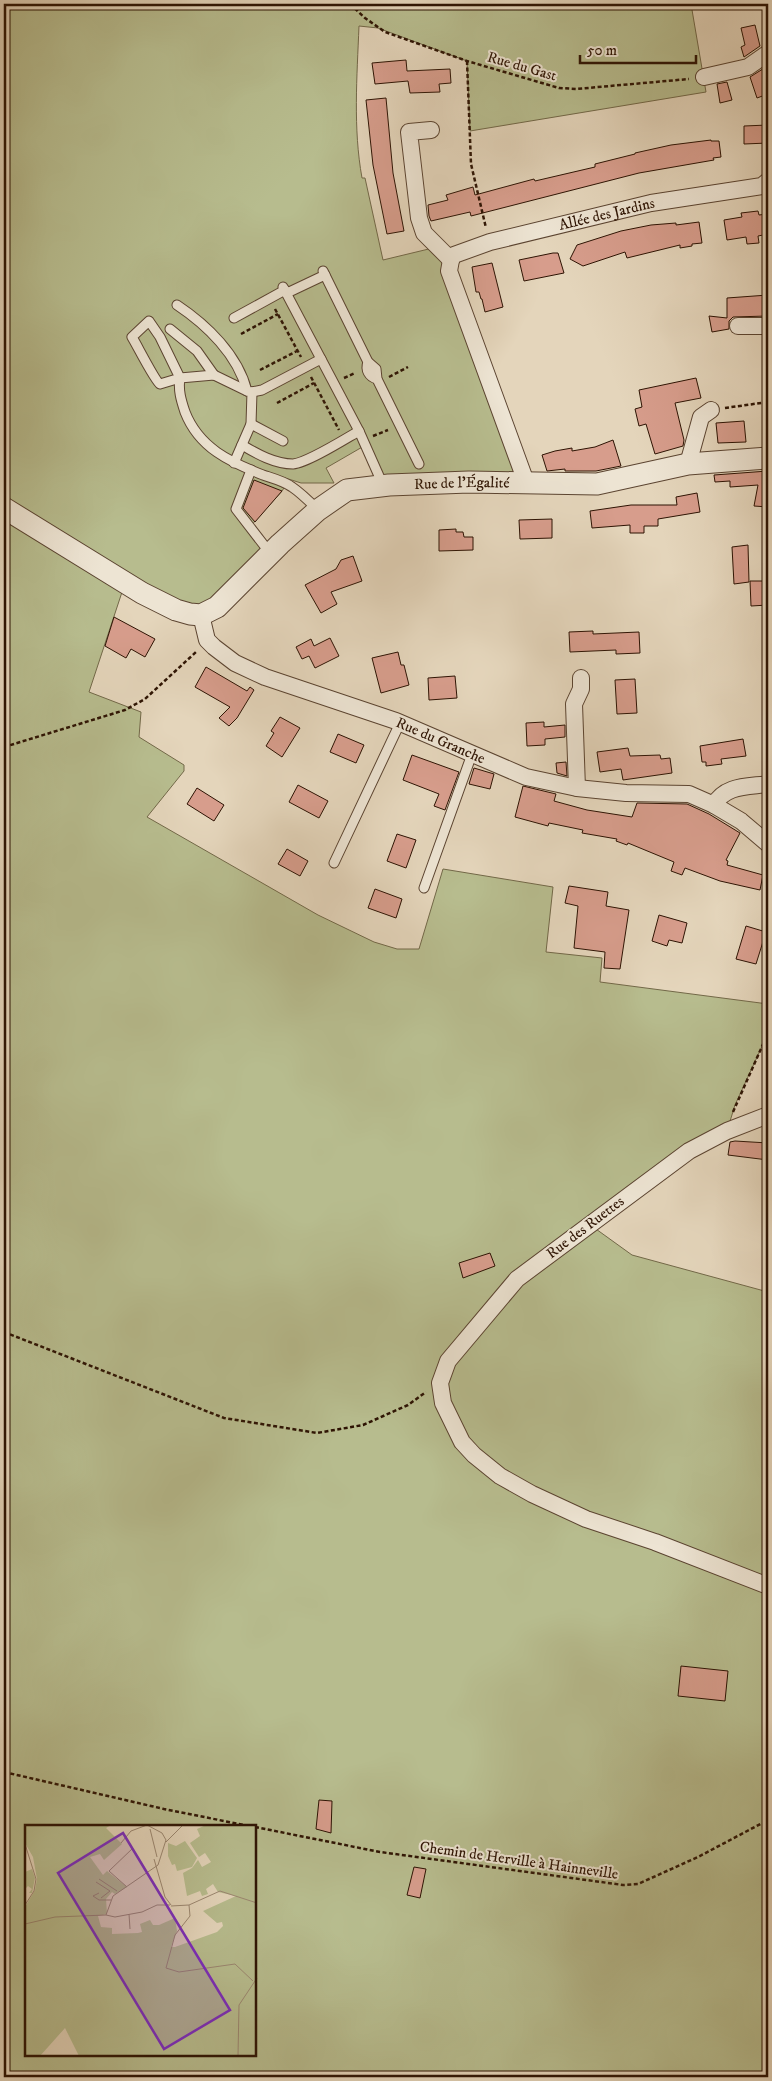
<svg xmlns="http://www.w3.org/2000/svg" width="772" height="2081" viewBox="0 0 772 2081" font-family="'IM FELL DW Pica',serif">
<style>
.green{fill:#b7bc8e;stroke:#726848;fill-rule:evenodd}
.building{fill:#d79d8c;stroke:#2d1303}
.lines{fill:none;stroke-linecap:round;stroke-linejoin:round}
.service-casing{stroke:#5b4431;stroke-width:11}
.minor-casing{stroke:#5b4431;stroke-width:18}
.tertiary-casing{stroke:#5b4431;stroke-width:23}
.path{stroke:#2d1303;stroke-width:2.5;stroke-dasharray:4 2.5;stroke-linecap:butt}
.service{stroke:#ede4d3;stroke-width:9}
.minor{stroke:#ede4d3;stroke-width:16}
.tertiary{stroke:#ede4d3;stroke-width:21}
.labels{text-anchor:middle;stroke-width:4;stroke-linejoin:round;paint-order:stroke}
.street-label{font-size:15px;fill:#2d1303;stroke:#ede4d3}
.inset-road{fill:none;stroke:#9b8771;stroke-width:1}
.view{fill:#7b2cbf;fill-opacity:0.15;stroke:#7b2cbf;stroke-width:2.5}
.inset-edge{fill:none;stroke:#2d1303;stroke-width:2.5}
</style>
<rect width="100%" height="100%" fill="#e4d5bb"/>
<filter id="stains"><feTurbulence type="fractalNoise" baseFrequency=".004" numOctaves="4"/><feColorMatrix values="0 0 0 0 .2 0 0 0 0 .09 0 0 0 0 .02 0 0 0 .5 -.17"/></filter>
<radialGradient id="worn" r=".72"><stop offset=".6" stop-color="#630" stop-opacity="0"/><stop offset="1" stop-color="#630" stop-opacity=".3"/></radialGradient>
<path class="green" d="M4,4H691L706,92L470,131L467,61L378,28L359,26C357,77 353,128 362,178H365L383,260L437,247L526,482L383,478L364,446L326,468L334,483H301L279,476L276,484L284,488L282,491L248,529L267,556L208,613L125,583L89,692L141,712L139,737L184,765V771L147,817L318,915L374,942L397,949H419L443,869L553,887L546,952L602,958L600,982L768,1004V1025L764,1042L735,1105L727,1131L589,1224L632,1255L768,1292V2077H4ZM26,1826H255V2055H26Z"/>
<g class="building">
<path d="M755,25L760,46L744,57L741,47L745,45L741,28Z"/>
<path d="M406,60L407,71L450,69L451,83L439,84L440,92L410,93L408,81L375,84L372,63Z"/>
<path d="M766,67L768,74V94L757,98L750,77Z"/>
<path d="M727,82L732,100L720,103L717,84Z"/>
<path d="M386,98L393,173L404,231L387,234L373,165L366,100Z"/>
<path d="M768,125V143L744,144V126Z"/>
<path d="M711,140V141H719L721,157L713,158L714,160L639,173L471,216L470,212L431,221L429,216L428,205L448,200L446,195L473,187L475,195L534,179L535,181L595,167V164L635,154V153L671,145Z"/>
<path d="M758,211L759,215L767,214L768,234L758,236L759,243L747,244L746,237L727,240L724,220L742,217L741,213Z"/>
<path d="M699,222L702,243L692,244V246L680,248V245L627,258L625,252L583,266L570,259L577,245L621,231L651,225L676,223V225Z"/>
<path d="M553,253H558L564,273L524,281L519,260Z"/>
<path d="M492,263L503,307L485,312L482,299H481L479,292H476L472,267Z"/>
<path d="M768,295V316L733,317L729,321V329L712,332L709,316L727,318V298Z"/>
<path d="M696,378L701,398L675,403L684,440L683,446L655,454L646,424L639,426L635,409L642,407L639,390Z"/>
<path d="M744,421L746,442L718,443L716,423Z"/>
<path d="M613,440L621,466L596,471H565V469L547,471L542,455L555,451L572,448V451L595,447Z"/>
<path d="M768,471V507L754,506L758,485L730,487V481L715,482L714,475Z"/>
<path d="M254,480L282,491L255,522L243,508Z"/>
<path d="M697,493L700,512L658,519V526H644V533H630V525L592,528L590,511L631,505H677L676,497Z"/>
<path d="M552,519V538L520,539L519,520Z"/>
<path d="M456,529V532H463L464,537H473V550L439,551V530Z"/>
<path d="M748,545L749,582L734,584L732,547Z"/>
<path d="M353,556L362,581L331,592L337,604L321,613L305,585L336,569L341,560Z"/>
<path d="M750,581H768V605L751,606Z"/>
<path d="M114,617L155,639L145,657L131,649L126,658L105,646Z"/>
<path d="M593,631V634L639,632L640,653L616,654V650L570,652L569,632Z"/>
<path d="M330,638L339,656L315,668L309,656L302,659L296,647L311,639L314,646Z"/>
<path d="M398,652L401,665H404L409,685L381,693L372,658Z"/>
<path d="M206,667L247,691L250,687L254,690L237,718L229,726L219,718L230,707L195,687Z"/>
<path d="M455,676L457,698L429,700L428,678Z"/>
<path d="M635,679L637,713L617,714L615,680Z"/>
<path d="M280,717L300,728L282,757L266,746L274,733L271,731Z"/>
<path d="M544,722V727L565,725V737L545,739V745L527,746L526,723Z"/>
<path d="M338,734L364,745L356,763L330,752Z"/>
<path d="M743,739L746,756L721,759L722,764L706,766V762H702L700,746Z"/>
<path d="M628,748L630,756L660,755L661,759L670,758L672,773L623,780L621,769L600,772L597,752Z"/>
<path d="M412,755L459,772L445,810L434,806L439,794L403,780Z"/>
<path d="M566,762L567,776L557,773L556,763Z"/>
<path d="M474,768L494,774L490,789L469,784Z"/>
<path d="M298,785L328,801L319,818L289,802Z"/>
<path d="M523,786L556,794L554,801L587,810L632,817L637,803L687,804L709,814L740,833L726,860L728,861L727,865L763,875L760,890L720,881L685,868L682,875L671,871L674,862L628,843L627,845L616,841L617,839L582,833L583,830L549,823L548,826L515,817Z"/>
<path d="M197,788L224,805L214,821L187,804Z"/>
<path d="M397,834L416,840L406,868L387,861Z"/>
<path d="M287,849L308,861L300,876L278,864Z"/>
<path d="M569,886L608,892L606,906L629,910L620,969L604,968L605,952L574,948L578,906L565,903Z"/>
<path d="M375,889L402,899L396,918L368,908Z"/>
<path d="M659,915L687,923L682,943L669,940L667,946L652,941Z"/>
<path d="M746,926L766,932L756,964L736,959Z"/>
<path d="M735,1141L768,1143V1160L728,1155L730,1142Z"/>
<path d="M490,1253L495,1266L463,1278L459,1263Z"/>
<path d="M681,1666L728,1671L725,1701L678,1696Z"/>
<path d="M319,1800L332,1801L331,1833L316,1829Z"/>
<path d="M414,1867L426,1869L420,1898L407,1895Z"/>
</g>
<g class="lines">
<defs>
<g id="service">
<path d="M323,271L368,362L376,369L377,379L419,464"/>
<path d="M287,293L325,275"/>
<path d="M177,305C207,325 238,355 247,391L252,392L251,424L234,463"/>
<path d="M234,318L285,290"/>
<path d="M149,321L160,337L180,378L160,384C155,381 137,345 132,337Z"/>
<path d="M170,329L197,351L214,375"/>
<path d="M368,362C365,370 369,377 377,379"/>
<path d="M247,391L214,375L180,378C178,390 181,400 185,412C199,448 230,462 263,475C272,478 284,481 292,487C301,493 310,502 318,510"/>
<path d="M252,392L262,390L321,359"/>
<path d="M251,424L283,441"/>
<path d="M359,431L383,485"/>
<path d="M242,445C257,454 275,464 293,464C307,463 345,439 359,431L283,287"/>
<path d="M251,470L236,509L270,553"/>
<path d="M334,863L400,723"/>
<path d="M424,888L472,754"/>
</g>
<g id="minor">
<path d="M704,77L748,67L768,53"/>
<path d="M431,130L409,132L419,218L424,233L451,260"/>
<path d="M738,326H768"/>
<path d="M688,464L701,417L711,410"/>
<path id="s1" d="M526,482L449,271L451,260L454,255L490,242L651,203L762,186L768,181"/>
<path id="s2" d="M201,615L207,640L214,647L235,663L265,677L396,721L526,777L577,788L626,793L689,794L714,805L741,821L768,844"/>
<path d="M577,788L574,704L581,689V678"/>
<path d="M714,805C725,785 747,787 768,784"/>
<path d="M768,1115L727,1131L689,1151L517,1279L448,1361L440,1383L443,1403L462,1442L474,1455L500,1476L532,1494L586,1519L655,1542L768,1586"/>
</g>
<g id="tertiary">
<path id="s3" d="M4,508L142,593L176,610L190,614L201,615L217,607L280,544L318,510L347,490L389,485L469,482L597,484L688,464L768,458"/>
</g>
</defs>
<use href="#service" class="service-casing"/>
<use href="#minor" class="minor-casing"/>
<use href="#tertiary" class="tertiary-casing"/>
<g class="path">
<path d="M350,4L365,18L385,32L467,61L559,88L576,89L689,79"/>
<path d="M467,61L471,164L486,228"/>
<path d="M275,309L301,357"/>
<path d="M241,334L278,314"/>
<path d="M260,370L297,351"/>
<path d="M311,377L339,430"/>
<path d="M389,377L408,367"/>
<path d="M344,378L355,373"/>
<path d="M277,403L314,383"/>
<path d="M725,408L768,402"/>
<path d="M373,436L388,430"/>
<path d="M4,747L125,710L145,699L196,652"/>
<path d="M733,1112L764,1042L768,1025"/>
<path d="M4,1332L224,1418L317,1433L363,1425L408,1405L426,1392"/>
<path d="M4,1772L164,1809L249,1826"/>
<path d="M255,1827L380,1852L623,1885L638,1884L698,1857L768,1820"/>
</g>
<use href="#service" class="service"/>
<use href="#minor" class="minor"/>
<use href="#tertiary" class="tertiary"/>
</g>
<g class="labels">
<g class="street-label">
<text transform="translate(522 66) rotate(16)" y="5">Rue du Gast</text>
<text dy="5" stroke="none"><textPath href="#s1" startOffset="400">Allée des Jardins</textPath></text>
<text dy="5" stroke="none"><textPath href="#s3" startOffset="534">Rue de l'Égalité</textPath></text>
<text dy="5" stroke="none"><textPath href="#s2" startOffset="282">Rue du Granche</textPath></text>
<text transform="translate(585 1227) rotate(-37)" y="5">Rue des Ruettes</text>
<text transform="translate(519 1860) rotate(8)" y="5">Chemin de Herville à Hainneville</text>
</g>
</g>
<g transform="translate(25 1825)">
<rect width="231" height="231" fill="#e4d5bb"/>
<path d="M0,0H86L81,3L97,19L79,35L75,29L65,32L78,50L82,46L102,62L90,69L87,67L81,74L82,89L73,91L76,102L87,103V109L113,108L117,107L115,99L125,95L128,100H134L150,93L152,106L146,122H150L192,107L198,101L197,97L192,98L178,86L211,71L193,67L188,59L181,64L183,69L177,71L175,66L162,71L158,48L167,43L173,35L177,42L186,37L180,28L174,32L165,18L175,11L172,4L181,0H231V231H54L40,203L15,231H0V82L10,65L12,54L8,32L0,18ZM160,16L172,33L167,42L152,46L150,39L147,40L143,31V18L151,21ZM7,44L10,53L7,68H4L7,64L3,61L0,64V47Z" fill="#b7bc8e"/>
<path class="inset-road" d="M122,0L137,8L141,15L133,40M125,4L132,32M141,17L158,0M96,18L106,6L122,0M0,19L11,54L9,66L0,80M129,34L140,72L146,80M74,54L92,66M71,57L85,66L76,73M102,62L84,46L108,23M74,68L68,71L74,75H86M164,80L165,91L150,110L141,143L154,147L210,139L228,156M146,81L164,80L195,66L232,78M104,89L105,104M81,90L88,71L133,40M81,90L90,92L117,87L132,80H145M0,99L30,92L81,90M213,231L214,180L232,153"/>
<path class="view" d="M98,8L205,185L139,224L33,48Z"/>
<rect width="231" height="231" class="inset-edge"/>
</g>
<rect width="772" height="2081" fill="none" stroke="#e4d5bb" stroke-width="20"/>
<rect x="5" y="5" width="762" height="2071" fill="none" stroke="#2d1303" stroke-width="2.5"/>
<rect x="10" y="10" width="752" height="2061" fill="none" stroke="#2d1303"/>
<path d="M580 55v8h116v-8" fill="none" stroke="#2d1303" stroke-width="2.5"/>
<text x="587" y="55" font-size="15" fill="#2d1303" stroke="#ede4d3" stroke-width="4" paint-order="stroke">50 m</text>
<rect width="100%" height="100%" filter="url(#stains)"/>
<rect width="100%" height="100%" fill="url(#worn)"/>
</svg>
